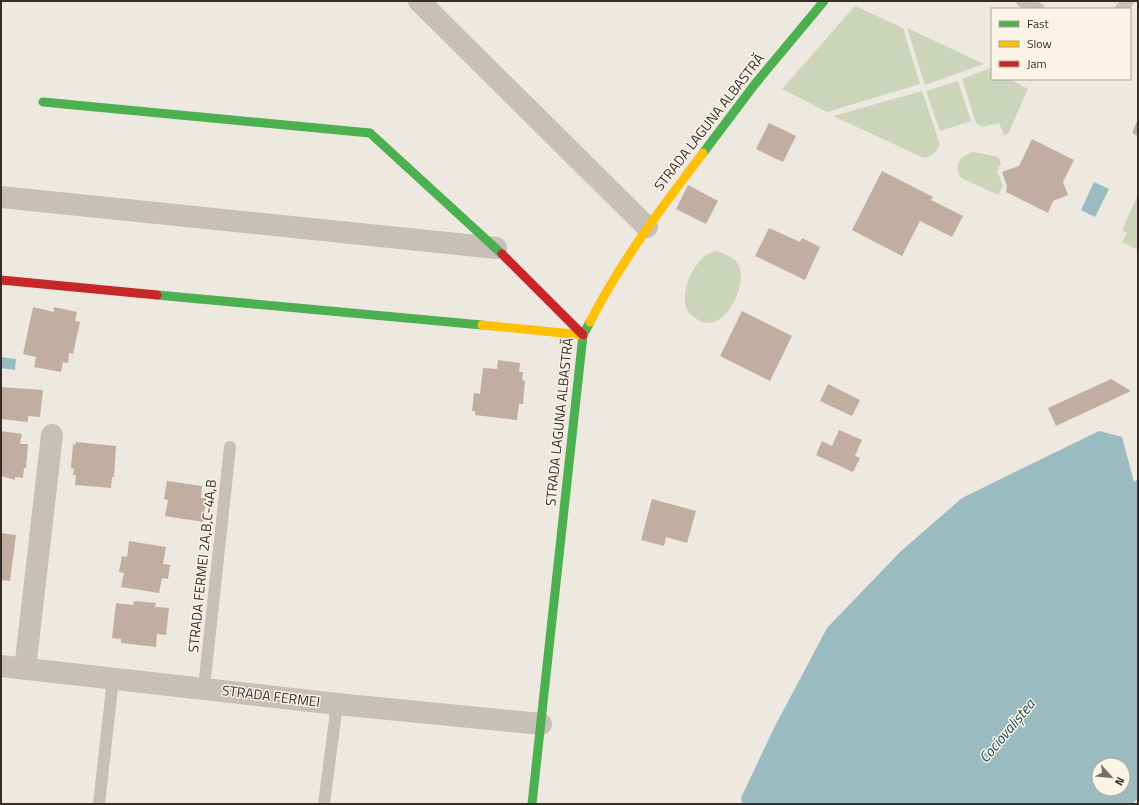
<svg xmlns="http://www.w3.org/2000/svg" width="1139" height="805" viewBox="0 0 1139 805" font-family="'Titillium Web',sans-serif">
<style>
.green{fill:#ccd4b9}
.water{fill:#9abcc0;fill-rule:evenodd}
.building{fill:#c2aea0}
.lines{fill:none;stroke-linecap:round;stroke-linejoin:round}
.lane{stroke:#c6c0b9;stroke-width:12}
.street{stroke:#c6c0b9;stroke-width:22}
.fast{stroke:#4caf50;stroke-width:9}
.slow{stroke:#ffc107;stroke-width:9}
.jam{stroke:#c62828;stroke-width:9}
.labels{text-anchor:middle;stroke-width:3;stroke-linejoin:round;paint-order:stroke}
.street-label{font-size:14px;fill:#372d27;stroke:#faf3e6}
.water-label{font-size:15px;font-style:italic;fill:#1a505b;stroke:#faf3e6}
</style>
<rect width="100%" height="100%" fill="#ede9e0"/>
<g class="green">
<path d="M855,6L903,28L920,84L827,112L782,89Z"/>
<path d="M907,28L984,64L925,85Z"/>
<path d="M990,68L992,69V79H1010L1028,89L1008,134L1004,135L999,123L982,127L976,123L962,79Z"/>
<path d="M958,81L971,121L940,131L926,91Z"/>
<path d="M922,91L940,145C935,152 933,157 924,158L833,116Z"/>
<path d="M973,152L999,157L1001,165L998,167L999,170L997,171L1003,186L998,195L961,178C953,165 960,156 973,152Z"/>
<path d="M1138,195V250L1122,242L1127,233L1122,230Z"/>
<path d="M717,251C724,254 734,257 738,264C749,282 725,336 698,320C694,317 689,314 687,310C680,292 692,266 706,255C709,253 714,252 717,251Z"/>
</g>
<g class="water">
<path d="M1094,182L1109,189L1095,217L1081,210Z"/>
<path d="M1,357L16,359L15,370L1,368Z"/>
<path d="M1099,431L1122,437L1134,482L1138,479V799L1132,804H742L741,798L774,728L827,628L900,552L962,498ZM1099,765H1123V789H1099Z"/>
</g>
<g class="building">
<path d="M1138,119V136L1132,133Z"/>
<path d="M769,123L796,136L783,162L756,149Z"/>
<path d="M1032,139L1074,160L1063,182L1068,195L1053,201L1048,213L1006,192L1007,186L1002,172L1019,166Z"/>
<path d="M882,171L933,197L931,200L963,216L952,237L920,221L902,256L852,230Z"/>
<path d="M688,185L718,201L706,224L676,209Z"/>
<path d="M769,228L800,242L802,238L820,247L805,280L755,256Z"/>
<path d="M33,307L54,312V307L77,312L75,321L80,322L73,354L69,353L68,363L63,362L61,372L34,367L36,357L23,354Z"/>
<path d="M742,311L792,336L770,381L720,356Z"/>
<path d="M498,360L520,363L519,372H523L522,380L525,381L523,404H519L517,420L475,415V411H472L474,393L480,394L483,368L497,369Z"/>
<path d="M1111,379L1131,391L1056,426L1048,408Z"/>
<path d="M828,384L860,400L852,416L820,401Z"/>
<path d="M1,387L43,390L40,417L28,416V422L1,419Z"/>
<path d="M839,430L862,440L855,456L860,458L853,472L816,455L822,441L832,446Z"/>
<path d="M1,431L22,434L20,444H28L26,468H24L23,478L15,477V480L1,476Z"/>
<path d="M76,442L116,446L114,477H112L111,488L75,485L76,475H73L74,469L71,468L73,444L75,445Z"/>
<path d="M167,481L202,486L201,498H206L203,522L165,516L168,500L164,499Z"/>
<path d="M652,499L696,511L687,543L666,537L664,546L641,540Z"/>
<path d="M1,533L16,535L10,581L1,580Z"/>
<path d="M129,541L166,547L163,564L170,565L168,579L162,578L159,593L121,587L124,573L119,572L122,556L127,557Z"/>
<path d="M134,601L156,603L155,607L169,608L166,635L157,634L156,647L121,643V639L112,638L116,603L133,605Z"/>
</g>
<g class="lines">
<g class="lane">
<path d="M1022,1L1039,9"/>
<path d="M1121,9L1128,1"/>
<path d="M204,688L230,447"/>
<path d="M99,804L113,679"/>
<path d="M324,804L337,704"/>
</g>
<g class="street">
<path d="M419,1L647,227"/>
<path d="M1,197L496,248"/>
<path d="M1,666L337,704L541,724"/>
<path d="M25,669L52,435"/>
</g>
<g class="fast">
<path d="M43,102L370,133L502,254"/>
<path d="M703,153L755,84L824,1"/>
<path d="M157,295L482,325"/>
<path d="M532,804L583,335L590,322"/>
</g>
<g class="slow">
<path d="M590,322C621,261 662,207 703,153"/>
<path d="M482,325L583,335"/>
</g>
<g class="jam">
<path d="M502,254L583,335"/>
<path d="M1,280L157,295"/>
</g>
</g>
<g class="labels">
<g class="street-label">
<text transform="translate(709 122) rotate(-52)" y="5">STRADA LAGUNA ALBASTRĂ</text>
<text transform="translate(559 422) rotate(-84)" y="5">STRADA LAGUNA ALBASTRĂ</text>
<text transform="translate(202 566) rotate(-84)" y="5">STRADA FERMEI 2A,B,C-4A,B</text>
<text transform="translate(271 696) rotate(7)" y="5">STRADA FERMEI</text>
</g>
<g class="water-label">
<text transform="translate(1007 731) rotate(-50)" y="5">Cociovaliștea</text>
</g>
</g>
<rect width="1139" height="805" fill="none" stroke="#372d27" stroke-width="4"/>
<rect x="991" y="8" width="140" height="72" fill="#faf3e6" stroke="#aca49a"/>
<rect x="999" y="21" width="20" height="6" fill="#4caf50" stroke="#aca49a"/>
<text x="1027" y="28" font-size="12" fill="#372d27">Fast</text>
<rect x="999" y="41" width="20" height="6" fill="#ffc107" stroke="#aca49a"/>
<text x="1027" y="48" font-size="12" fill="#372d27">Slow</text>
<rect x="999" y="61" width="20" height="6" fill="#c62828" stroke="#aca49a"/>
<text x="1027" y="68" font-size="12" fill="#372d27">Jam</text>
<g transform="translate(1111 777) rotate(117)"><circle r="19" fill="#faf3e6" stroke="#aca49a"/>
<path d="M0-3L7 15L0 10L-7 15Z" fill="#776f68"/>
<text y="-6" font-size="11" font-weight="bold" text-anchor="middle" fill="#372d27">N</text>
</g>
</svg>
